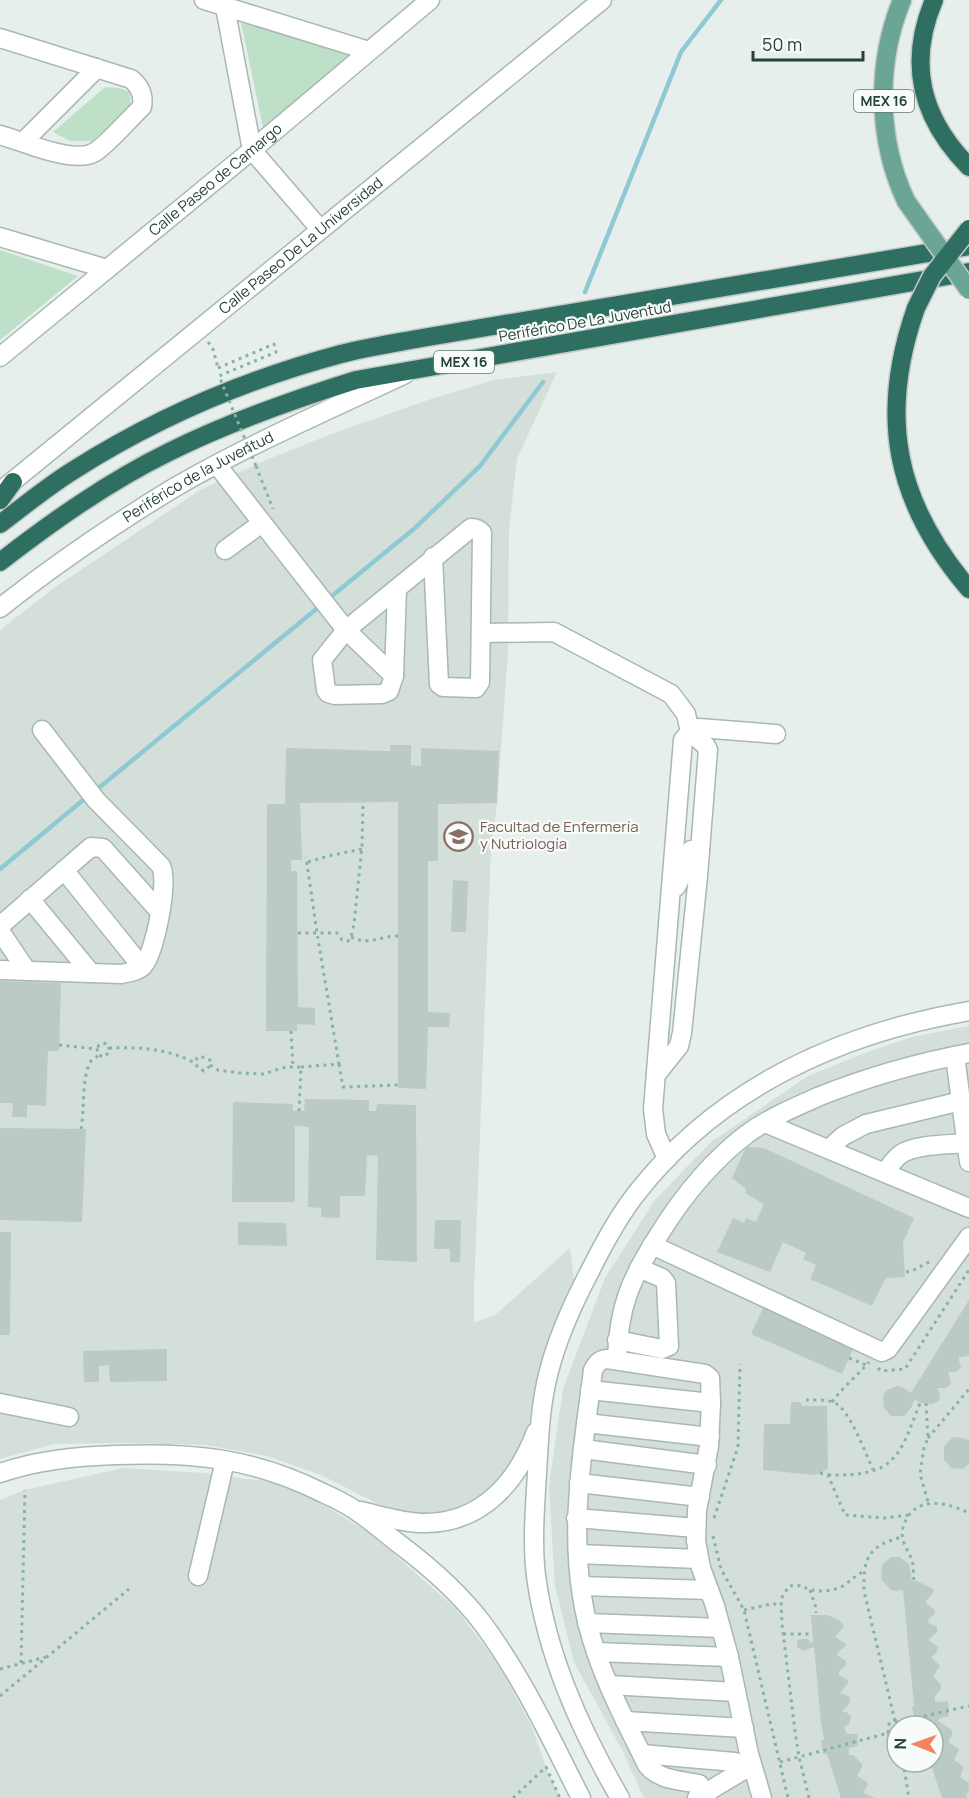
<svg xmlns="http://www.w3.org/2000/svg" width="969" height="1798" viewBox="0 0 969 1798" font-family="Manrope,sans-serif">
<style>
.built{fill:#d4dfda;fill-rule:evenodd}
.green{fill:#bfe0c8}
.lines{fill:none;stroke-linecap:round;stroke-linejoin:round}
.stream{stroke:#8ec9d4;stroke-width:4.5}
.building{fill:#bbcac4}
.minor-casing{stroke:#a8b8b2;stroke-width:21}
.major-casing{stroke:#c2cac8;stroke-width:21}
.highway-casing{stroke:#c2cac8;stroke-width:21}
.path{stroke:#86b3a5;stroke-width:3;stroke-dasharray:3 4.5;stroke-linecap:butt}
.minor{stroke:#fff;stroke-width:18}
.major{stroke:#6aa596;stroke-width:18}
.highway{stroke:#2f6f62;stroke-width:18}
.major-bridge-casing{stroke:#c2cac8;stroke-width:21;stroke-linecap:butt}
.highway-bridge-casing{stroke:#c2cac8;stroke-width:21;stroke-linecap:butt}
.path-bridge{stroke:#86b3a5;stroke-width:3;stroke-dasharray:3 4.5;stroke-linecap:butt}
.major-bridge{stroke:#6aa596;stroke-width:18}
.highway-bridge{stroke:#2f6f62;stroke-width:18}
.labels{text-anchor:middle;stroke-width:4.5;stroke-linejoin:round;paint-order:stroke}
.shield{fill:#f7fbf9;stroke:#637a73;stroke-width:1.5}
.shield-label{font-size:14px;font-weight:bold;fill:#24423a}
.street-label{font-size:15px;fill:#24423a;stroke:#f7fbf9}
.education-label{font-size:15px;fill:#785e54;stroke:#f7fbf9;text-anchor:start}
</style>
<rect width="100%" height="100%" fill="#e6efeb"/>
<g class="built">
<path d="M557,372L517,459L509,530L508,652L497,803L491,849L474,1290V1323L495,1315L570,1248L574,1282L565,1301L537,1385L525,1447L492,1490L443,1515L394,1512L321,1475L267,1456L205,1445L124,1443L54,1444L0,1459V630L54,588L200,490L271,458L334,433L431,399L494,380Z"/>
<path d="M969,1026V1798H644L621,1748L574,1662L555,1586L549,1486L563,1389L605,1278L655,1200L711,1142L808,1076L862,1054L912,1037ZM897,1726H933V1762H897Z"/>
<path d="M123,1468L221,1474L244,1479L286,1482L374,1536L456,1609L500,1666L531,1725L546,1767L560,1798H0V1500L25,1490Z"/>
</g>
<g class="green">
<path d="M246,18L351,53L354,59L264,132L241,22Z"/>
<path d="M105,87L119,88L130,92L131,108L92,141H70L53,132Z"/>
<path d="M0,250L78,276L0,340Z"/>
</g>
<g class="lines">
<g class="stream">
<path d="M585,292L681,52L721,0"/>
<path d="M327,600L415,528L480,466L543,382"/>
<path d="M95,791L320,606"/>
<path d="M0,869L88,796"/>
</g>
</g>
<g class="building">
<path d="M390,745H411V765L421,766V748L499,751L497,803L438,804V861H428V1012L450,1013L449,1027H428L426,1089L398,1088V802L300,803L302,860H291V871H297L298,1007L315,1008V1025L297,1024V1031H266L267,804H285L286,748L390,751Z"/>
<path d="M453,880L468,881L466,932H451Z"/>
<path d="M0,981L61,983L59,1051H48L46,1106L27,1105V1117H12L13,1103H0Z"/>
<path d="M305,1099L369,1100V1111H376L377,1104L416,1105L417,1262L376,1260L378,1156L367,1155L365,1196H340V1218L321,1217V1208L308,1207L309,1127L295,1126V1202H232L233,1102L293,1104V1111H304Z"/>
<path d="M0,1128L86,1129L82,1222L0,1220Z"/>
<path d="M746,1147L764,1148L914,1218L903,1243L905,1277L886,1278L872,1306L810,1279L816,1265L803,1259L806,1253L783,1242L770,1272L717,1252L733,1218L744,1223L746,1218L756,1222L764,1204L745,1193L746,1189L732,1178Z"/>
<path d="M435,1220H461L460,1262H450V1249H434Z"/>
<path d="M238,1222L286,1223L287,1246L238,1245Z"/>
<path d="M0,1232H11L10,1335H0Z"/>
<path d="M969,1300V1355L965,1357H958L961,1367L957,1372H948L951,1382L949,1386L945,1388H937L940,1394L939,1401L932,1404L920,1403L915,1399L911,1408L904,1416H891L884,1408L883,1398L885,1392L889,1389L897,1386L902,1387L911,1393Z"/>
<path d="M765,1304L856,1342L842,1374L751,1334Z"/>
<path d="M167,1349V1381L110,1382L109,1365L99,1366V1382H84L83,1351Z"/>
<path d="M791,1402H800L802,1406H827L828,1469L815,1475L763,1470L764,1424H790Z"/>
<path d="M958,1437L969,1440V1464L963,1469L951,1468L944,1460V1446L952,1438Z"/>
<path d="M891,1557H899L909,1564L912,1581H917L933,1589V1593L926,1601V1603L935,1610V1614L928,1620L929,1623L937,1627V1632L929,1639L931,1642L937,1646L938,1648L936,1653L931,1657L940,1666L933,1676L941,1685V1689L935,1696V1702L948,1701L949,1716L940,1718L938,1721L952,1730V1735L948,1742L959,1749L954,1760L964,1767L960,1777L969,1783V1790L966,1796L969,1798H942L930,1762H933V1726H919L917,1722H915L912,1707L914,1705L903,1590L894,1591L890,1589L881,1579L882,1565Z"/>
<path d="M811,1615H828L840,1621L844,1626L835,1637L846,1644L845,1647L838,1652L837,1655L846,1661V1665L839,1672V1675L848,1680V1683L840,1693L850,1697V1703L842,1711L848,1713L851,1717L849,1724L844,1726L847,1734H857L858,1746L849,1748V1755H853L862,1764V1767L857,1776L866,1781L868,1784L863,1793L875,1798H841L827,1754H823L821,1741L824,1739L821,1722L814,1647L803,1651L797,1647V1641L800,1639H808L811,1643H813Z"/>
</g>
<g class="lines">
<defs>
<g id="minor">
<path d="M204,0L369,51"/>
<path d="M225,7L252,150L320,229"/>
<path d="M0,38L131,79C140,86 144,95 142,107C129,119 108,144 95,152C74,165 22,141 0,135"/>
<path d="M23,142L97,68"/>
<path d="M0,237L107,269"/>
<path id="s1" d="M0,357L252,150L430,0"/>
<path d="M217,465L346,630L394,676"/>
<path id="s2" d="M2,490L602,0"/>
<path d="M225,550L262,523"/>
<path d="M397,589L394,676L389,691L382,694L335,695L328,693L326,690L322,660L346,630L471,528C476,528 479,529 482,533L480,682L476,688L443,687L439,684L433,557"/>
<path id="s3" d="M0,608C54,565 113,525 172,489C247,445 327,411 405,374"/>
<path d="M481,633L554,632L671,694L686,714L690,732L706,746L708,750L698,876L682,1033L679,1046L656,1075"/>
<path d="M64,870L142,967"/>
<path d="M676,887L684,871L687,855L691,850H700"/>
<path d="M30,899L91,973"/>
<path d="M0,926L91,847L103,848L160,912"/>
<path d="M0,931L27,971"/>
<path d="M0,970L121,974C129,972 137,972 143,966C155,952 169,882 161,866L96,800L42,730"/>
<path d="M955,1056L969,1162"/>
<path d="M765,1123L969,1208"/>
<path d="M829,1149L843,1136L866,1124L961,1101"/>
<path d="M667,1159L656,1134L653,1109L683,740L690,732L699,728L776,734"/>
<path d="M885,1172C890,1166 894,1159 901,1154C916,1144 948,1145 967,1143"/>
<path d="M652,1245L882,1352L888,1349L969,1237"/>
<path d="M617,1340L662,1349L669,1346L666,1283L662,1278L639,1268"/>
<path d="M617,1360C618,1307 631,1278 660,1233C683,1196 713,1160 747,1134C769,1118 795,1107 820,1096C870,1076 916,1063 969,1053"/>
<path d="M590,1390L711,1403"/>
<path d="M0,1403L69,1417"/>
<path d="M586,1423L710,1437"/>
<path d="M583,1449L707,1465"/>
<path d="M0,1473C38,1460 76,1456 116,1455C193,1452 253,1458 323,1493C334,1498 345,1503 355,1510C370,1520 384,1532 398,1543C430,1567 459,1592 483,1624C523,1678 551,1739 581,1798"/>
<path d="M579,1483L700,1497"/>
<path d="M361,1511C382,1516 403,1523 425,1523C482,1523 517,1482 536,1432"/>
<path d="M576,1518L696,1528"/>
<path d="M578,1554L698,1559"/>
<path d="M198,1576L225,1461"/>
<path d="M581,1586L709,1590"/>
<path d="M587,1623L721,1628"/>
<path d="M596,1652L729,1657"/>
<path d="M609,1685L736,1692"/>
<path d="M625,1721L744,1728"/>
<path d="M642,1754L735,1762L743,1770"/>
<path d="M620,1798C580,1729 547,1656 536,1576C532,1542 535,1507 537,1473C539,1440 540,1407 548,1375C557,1338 573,1303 591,1269C604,1243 618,1217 636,1194C718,1088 840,1033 969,1011"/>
<path d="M697,1798L752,1765"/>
<path d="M707,1798L699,1784C680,1780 660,1781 647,1765C629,1728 609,1691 596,1652C563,1558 581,1466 593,1370C597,1363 599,1360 607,1359L705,1374L710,1378L711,1403L709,1446L697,1510L696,1541L701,1568L715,1606L729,1657L749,1754L762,1798"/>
</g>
<path id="major" d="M902,0C876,63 877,139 906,201"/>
<g id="highway">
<path d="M934,0C907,64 921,118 969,167"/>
<path d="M916,308C878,416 895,502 969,589"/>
<path d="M0,500L13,482"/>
<path d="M0,524C24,506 48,486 74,470C156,418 247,379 341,354C368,347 395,343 422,338L969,246"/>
<path d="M0,562C53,521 108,482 169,452C229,422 292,400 356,380L969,272"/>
</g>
</defs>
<use href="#minor" class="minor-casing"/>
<use href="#major" class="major-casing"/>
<use href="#highway" class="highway-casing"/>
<g class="path">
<path d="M208,342L213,349L218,368"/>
<path d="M256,466L273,509"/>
<path d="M308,862L328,856L362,849"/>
<path d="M298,933H337L342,940L348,941L351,937L354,924L362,846L363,803"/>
<path d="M351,937C370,946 379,936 398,936"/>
<path d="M291,1031L293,1067"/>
<path d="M59,1045L97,1049L99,1055L103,1057L110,1052L108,1044L103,1043L99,1045L97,1049"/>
<path d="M109,1048C137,1047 163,1048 189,1060C196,1063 197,1068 204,1071C209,1068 210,1066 210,1060L200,1056L197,1058L195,1063"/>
<path d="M339,1064L343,1087L398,1085"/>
<path d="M210,1065L218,1070L239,1073L263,1074L286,1067H301L299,1111"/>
<path d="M301,1067L339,1064L317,933L306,857"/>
<path d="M81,1129C85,1111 81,1076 91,1061C93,1059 96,1057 99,1055"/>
<path d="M906,1272L912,1271L931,1261"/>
<path d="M849,1358L866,1365"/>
<path d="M878,1368L881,1371L905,1369L969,1270"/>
<path d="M806,1400C815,1400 827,1399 835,1403C849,1409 867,1456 873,1470"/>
<path d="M832,1402C843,1387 857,1376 869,1362"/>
<path d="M926,1403L928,1438L924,1448L920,1474L928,1502"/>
<path d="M928,1438L969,1389"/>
<path d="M820,1473L828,1475L845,1515L885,1518L909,1515"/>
<path d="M828,1475C895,1476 898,1460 920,1403"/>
<path d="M714,1518L738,1447L740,1364"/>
<path d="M713,1536L721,1569L744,1610L788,1798"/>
<path d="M914,1580C913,1574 914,1566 912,1561C910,1553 904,1547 903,1539C901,1533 903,1526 906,1520C919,1495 948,1503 969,1513"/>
<path d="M810,1590L816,1608V1613"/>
<path d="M744,1610L771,1604H782"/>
<path d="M783,1634H812"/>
<path d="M21,1663L25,1490"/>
<path d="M0,1669L46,1657"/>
<path d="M0,1696L129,1589"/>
<path d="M895,1721L864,1591C863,1558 868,1546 902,1537"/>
<path d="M902,1721L969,1706"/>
<path d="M888,1733L889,1724L895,1721H902L905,1726"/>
<path d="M888,1733L890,1736L897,1738"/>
<path d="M780,1762L888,1733"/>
<path d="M903,1762L909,1798"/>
<path d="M513,1798L546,1767L560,1798"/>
<path d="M809,1798L799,1757L795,1731L782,1624L781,1599L789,1586C801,1584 802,1587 812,1590C818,1592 829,1591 835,1589C846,1587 853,1576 863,1572"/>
</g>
<use href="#minor" class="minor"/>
<use href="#major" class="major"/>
<use href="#highway" class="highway"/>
<defs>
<path id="major-bridge" d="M906,201L969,290"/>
<path id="highway-bridge" d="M916,308L932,276L969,229"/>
</defs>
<use href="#major-bridge" class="major-bridge-casing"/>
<use href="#highway-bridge" class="highway-bridge-casing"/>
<path class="path-bridge" d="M218,368L274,344L276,352L219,376L256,466"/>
<use href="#major-bridge" class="major-bridge"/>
<use href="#highway-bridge" class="highway-bridge"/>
</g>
<defs>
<symbol id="school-ring" viewBox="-11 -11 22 22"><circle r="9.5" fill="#f7fbf9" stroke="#8d6e63" stroke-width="1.5"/><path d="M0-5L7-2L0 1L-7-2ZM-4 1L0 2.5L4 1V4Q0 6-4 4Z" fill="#8d6e63"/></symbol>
</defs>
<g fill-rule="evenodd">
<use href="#school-ring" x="442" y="820" width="33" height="33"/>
</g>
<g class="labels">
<g class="shield">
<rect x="854" y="90" width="60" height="22" rx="4.5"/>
<rect x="434" y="351" width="60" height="22" rx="4.5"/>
</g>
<g class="shield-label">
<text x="884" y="106">MEX 16</text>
<text x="464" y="367">MEX 16</text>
</g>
<g class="street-label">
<text dy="5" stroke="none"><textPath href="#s1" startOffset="279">Calle Paseo de Camargo</textPath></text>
<text dy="5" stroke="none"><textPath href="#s2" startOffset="386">Calle Paseo De La Universidad</textPath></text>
<text transform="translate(585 322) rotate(-10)" y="5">Periférico De La Juventud</text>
<text dy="5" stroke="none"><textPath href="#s3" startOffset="238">Periférico de la Juventud</textPath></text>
</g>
<g class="education-label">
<text x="480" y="832">Facultad de Enfermería<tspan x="480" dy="17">y Nutriología</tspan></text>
</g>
</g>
<g transform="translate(915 1744) rotate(271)"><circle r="28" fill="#f7fbf9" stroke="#a3b1ad" stroke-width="1.5"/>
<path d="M0-4.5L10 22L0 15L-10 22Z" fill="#f4845f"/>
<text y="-9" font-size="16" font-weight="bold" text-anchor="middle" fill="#24423a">N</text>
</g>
<path d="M753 51v9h110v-9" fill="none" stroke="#24423a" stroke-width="3"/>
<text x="762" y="51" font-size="18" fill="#24423a" stroke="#f7fbf9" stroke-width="4.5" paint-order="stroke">50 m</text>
</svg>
